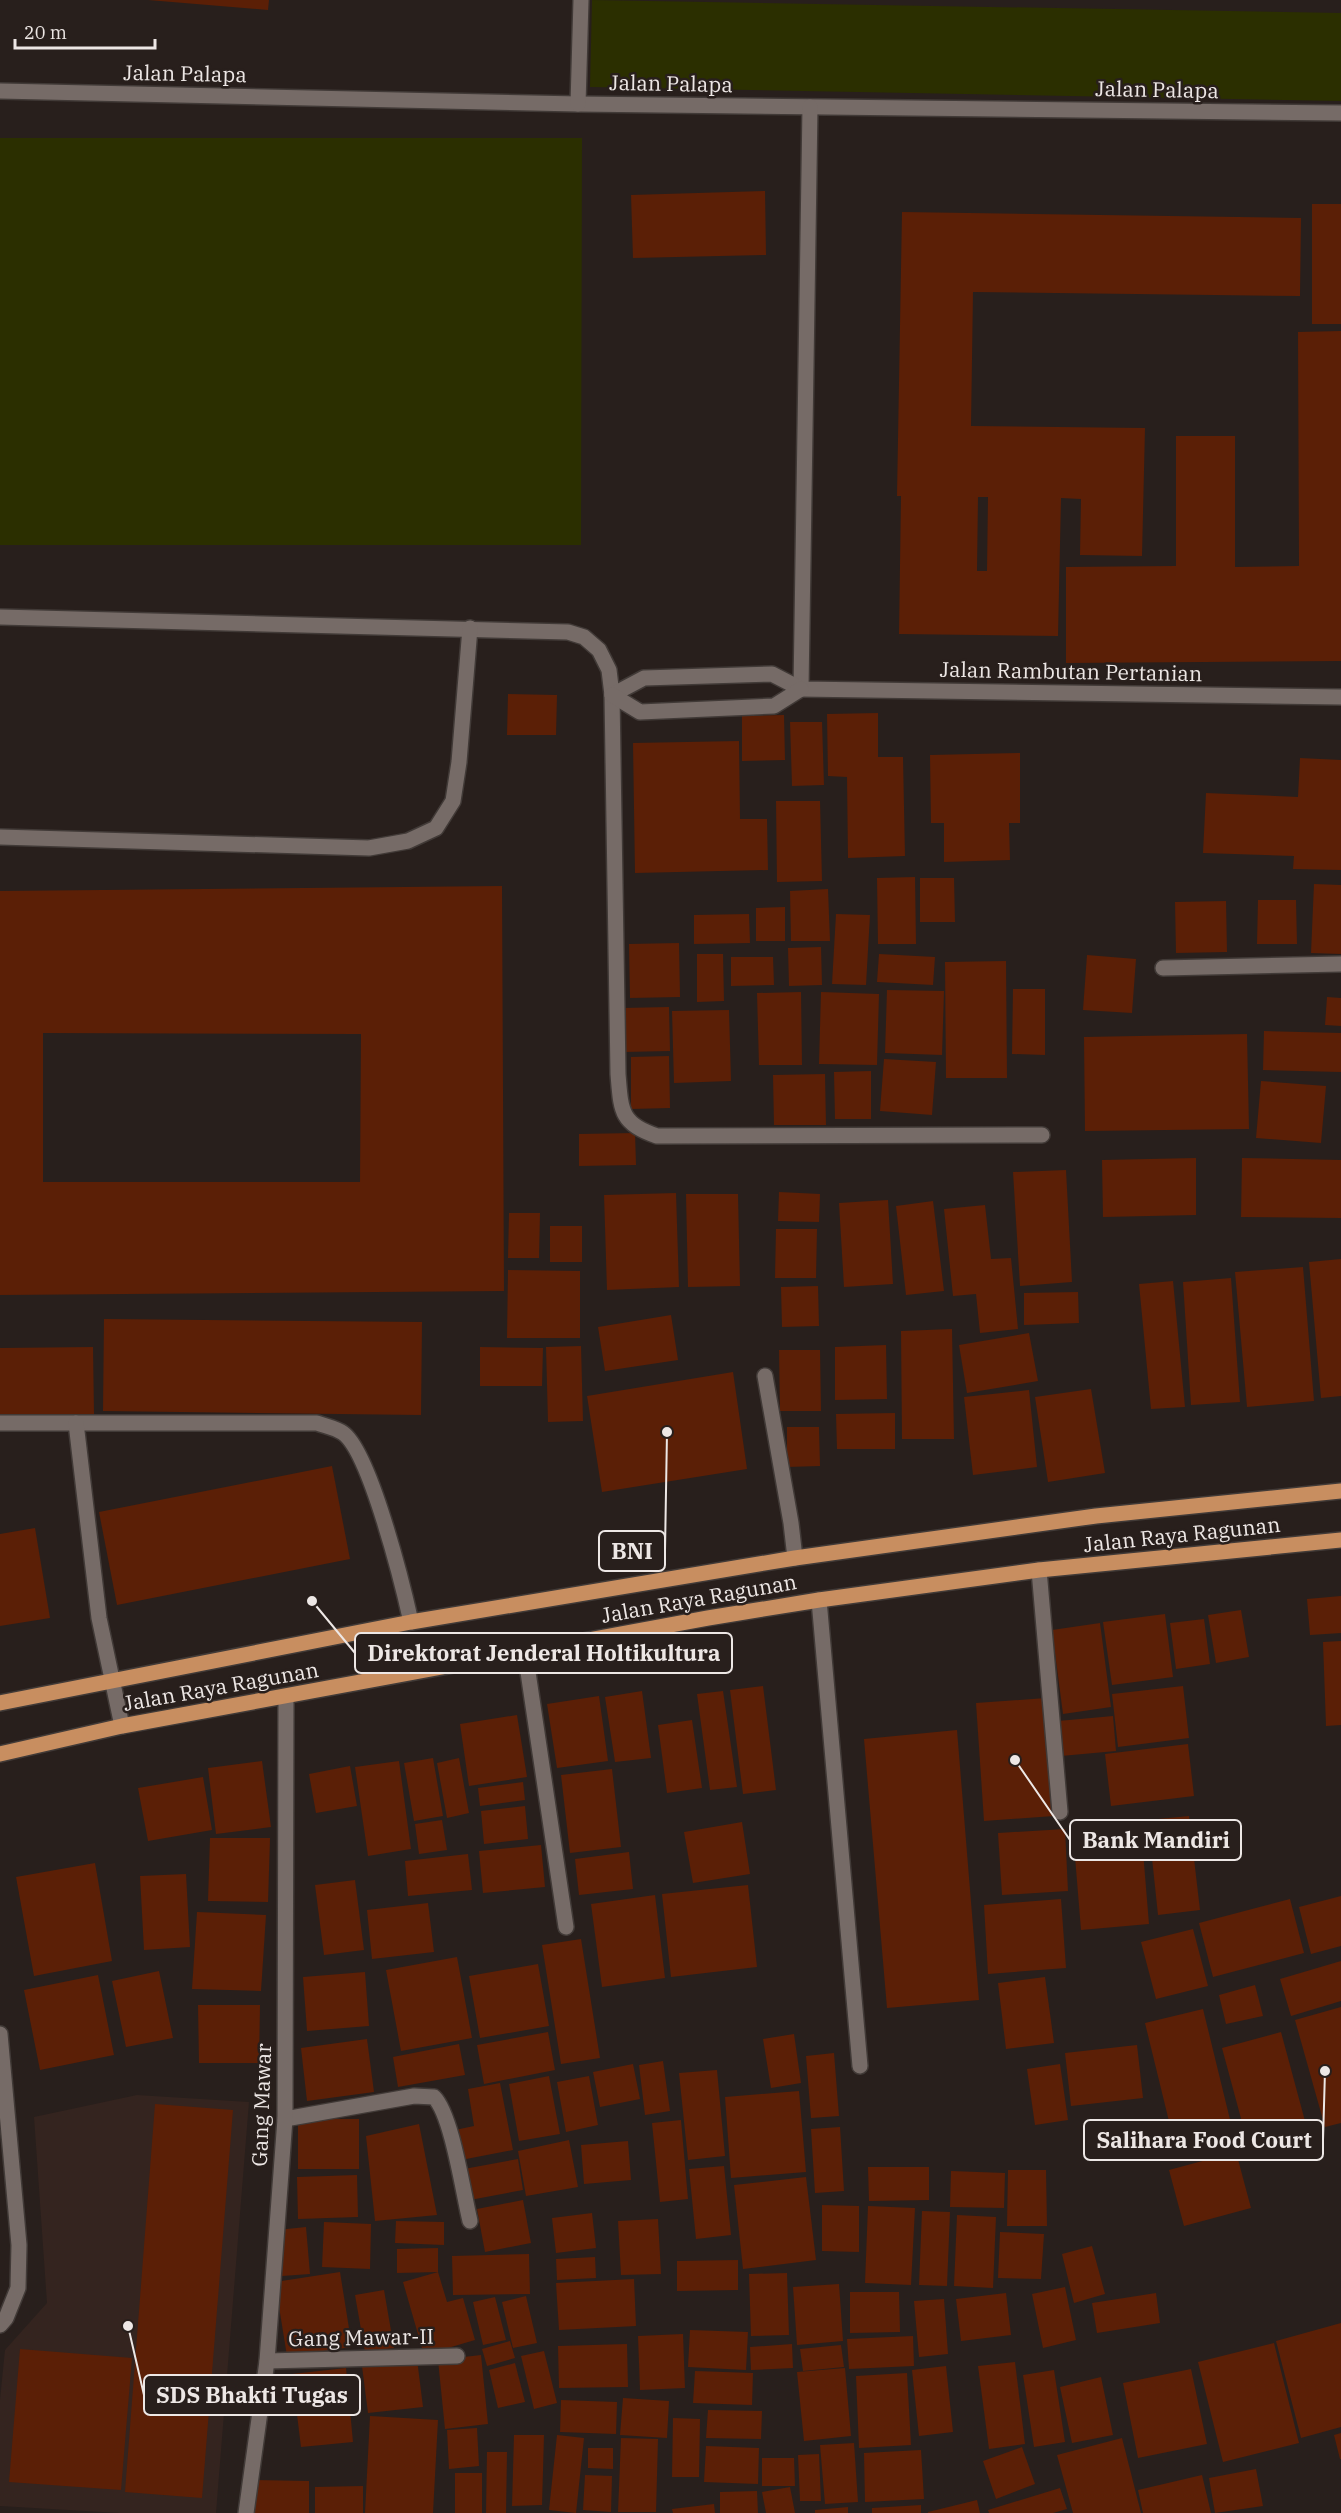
<svg xmlns="http://www.w3.org/2000/svg" width="1341" height="2513" viewBox="0 0 1341 2513" font-family="'IBM Plex Serif',serif">
<style>
.built{fill:#34241f}
.green{fill:#2b2f00}
.building{fill:#5b1f06;fill-rule:evenodd}
.lines{fill:none;stroke-linecap:round;stroke-linejoin:round}
.minor-casing{stroke:#413a37;stroke-width:18}
.major-casing{stroke:#413a37;stroke-width:18}
.minor{stroke:#766b67;stroke-width:15}
.major{stroke:#c88e60;stroke-width:15}
.labels{text-anchor:middle;stroke-width:5;stroke-linejoin:round;paint-order:stroke}
.street-label{font-size:21px;fill:#ede7e5;stroke:#281f1c}
.leader{fill:none;stroke:#ede7e5;stroke-width:2}
.callout-dot{fill:#ede7e5;stroke:#281f1c;stroke-width:2}
.callout{fill:#281f1c;stroke:#ede7e5;stroke-width:2}
.callout-label{font-size:22px;text-anchor:middle;font-weight:bold;fill:#ede7e5}
</style>
<rect width="100%" height="100%" fill="#281f1c"/>
<path class="built" d="M137,2095L249,2102L216,2513H119L0,2506V2400L5,2350L47,2303L34,2117Z"/>
<g class="green">
<path d="M592,0L1341,13V101L590,87Z"/>
<path d="M0,138H582L581,545H0Z"/>
</g>
<g class="building">
<path d="M148,0H269L268,10Z"/>
<path d="M765,191L766,255L633,258L631,195Z"/>
<rect x="1312" y="204" width="29" height="120"/>
<path d="M902,212L1301,218L1300,296L973,292L971,426L1145,428L1142,556L1080,555L1081,499L1061,498L1058,636L899,634L901,496H897ZM978,497H988L987,571H977Z"/>
<path d="M1341,331V661L1066,663V567L1176,566V436H1235V567L1299,566L1298,332Z"/>
<path d="M508,694L557,695L556,735H507Z"/>
<path d="M878,713V757H903L905,856L848,858L847,777L828,776L827,714Z"/>
<path d="M784,715L785,760L742,761V716Z"/>
<path d="M790,722H822L824,785L792,786Z"/>
<path d="M739,741L740,819H767L768,870L635,873L633,743Z"/>
<path d="M1020,753V823H1009L1010,860L944,862V823H931L930,755Z"/>
<path d="M1300,758L1341,760V870L1293,869L1294,856L1203,853L1206,793L1298,797Z"/>
<path d="M776,801H820L822,881L777,882Z"/>
<path d="M915,877L916,944H878L877,878Z"/>
<path d="M920,878H954L955,922H920Z"/>
<path d="M1314,884L1341,885V954L1311,953Z"/>
<path d="M502,886L504,1291L0,1295V891ZM43,1033L361,1034L360,1182H43Z"/>
<path d="M828,889L830,941H791L790,891Z"/>
<path d="M1258,900H1296L1297,944H1257Z"/>
<path d="M1226,901L1227,952L1176,953L1175,902Z"/>
<path d="M785,907V941H756V908Z"/>
<path d="M749,914L750,943L694,944V915Z"/>
<path d="M836,914L870,915L866,985L832,984Z"/>
<path d="M679,943L680,997L630,998L629,944Z"/>
<path d="M821,947L822,985L789,986L788,948Z"/>
<path d="M697,954H723L724,1001L697,1002Z"/>
<path d="M879,954L935,957L933,985L877,982Z"/>
<path d="M1087,955L1136,959L1132,1013L1083,1010Z"/>
<path d="M731,957H773L774,985L731,986Z"/>
<path d="M1006,961L1007,1078H946L945,962Z"/>
<path d="M1013,989H1045V1055L1012,1054Z"/>
<path d="M887,990L944,991L942,1055L885,1053Z"/>
<path d="M801,992L802,1065H759L757,993Z"/>
<path d="M821,992L879,994L877,1065L819,1064Z"/>
<path d="M1327,997L1341,998V1026L1325,1025Z"/>
<path d="M669,1007L670,1051L623,1052L622,1008Z"/>
<path d="M729,1010L731,1081L674,1083L672,1011Z"/>
<path d="M1264,1031L1341,1033V1072L1263,1070Z"/>
<path d="M1247,1034L1249,1129L1085,1131L1084,1037Z"/>
<path d="M669,1056L670,1108L631,1109V1057Z"/>
<path d="M884,1059L936,1062L932,1115L880,1111Z"/>
<path d="M871,1071V1119H835L834,1072Z"/>
<path d="M825,1074L826,1125H774L773,1075Z"/>
<path d="M1261,1081L1326,1086L1321,1143L1256,1138Z"/>
<path d="M635,1133L636,1165L579,1166V1134Z"/>
<path d="M1196,1158V1215L1103,1217L1102,1160Z"/>
<path d="M1242,1158L1341,1160V1218L1241,1217Z"/>
<path d="M1066,1170L1072,1282L1020,1286L1013,1172Z"/>
<path d="M779,1192L820,1194L819,1222L778,1221Z"/>
<path d="M676,1193L679,1287L607,1290L604,1195Z"/>
<path d="M686,1194H738L740,1286L688,1287Z"/>
<path d="M888,1200L893,1284L844,1287L839,1203Z"/>
<path d="M933,1201L944,1291L906,1295L896,1206Z"/>
<path d="M985,1205L991,1259L1011,1258L1018,1329L980,1333L976,1294L953,1296L944,1209Z"/>
<path d="M509,1213H540L539,1258H508Z"/>
<rect x="550" y="1226" width="32" height="36"/>
<path d="M776,1229H817L816,1278H775Z"/>
<path d="M1341,1259V1396L1321,1398L1309,1262Z"/>
<path d="M1303,1267L1314,1401L1247,1407L1235,1272Z"/>
<path d="M508,1270L580,1271V1338H507Z"/>
<path d="M1231,1278L1240,1402L1191,1405L1183,1282Z"/>
<path d="M1173,1281L1185,1407L1151,1409L1139,1284Z"/>
<path d="M818,1286L819,1326L782,1327L781,1287Z"/>
<path d="M1078,1292L1079,1323L1024,1325V1293Z"/>
<path d="M671,1315L678,1360L605,1371L598,1327Z"/>
<path d="M104,1319L422,1322L421,1415L103,1411Z"/>
<path d="M952,1329L954,1439H902L901,1331Z"/>
<path d="M1029,1333L1038,1381L967,1393L959,1345Z"/>
<path d="M886,1345L887,1399L835,1400V1347Z"/>
<path d="M581,1346L583,1421L548,1422L546,1347Z"/>
<path d="M93,1347L94,1414L0,1416V1348Z"/>
<path d="M480,1347L543,1348L542,1386H480Z"/>
<path d="M779,1350H820L821,1411H780Z"/>
<path d="M733,1372L747,1469L602,1492L587,1396Z"/>
<path d="M1091,1389L1105,1473L1048,1482L1035,1397Z"/>
<path d="M1029,1390L1037,1467L973,1475L964,1397Z"/>
<path d="M895,1413V1449H837L836,1414Z"/>
<path d="M787,1427H819L820,1466L787,1467Z"/>
<path d="M332,1466L350,1559L117,1605L99,1512Z"/>
<path d="M35,1528L50,1618L0,1626V1534Z"/>
<path d="M1341,1596V1633L1310,1635L1307,1599Z"/>
<path d="M1241,1610L1249,1657L1216,1663L1208,1615Z"/>
<path d="M1165,1614L1173,1677L1112,1685L1103,1622Z"/>
<path d="M1204,1619L1210,1664L1176,1669L1170,1623Z"/>
<path d="M1100,1623L1111,1707L1063,1714L1052,1630Z"/>
<path d="M1341,1641V1725L1326,1726L1323,1642Z"/>
<path d="M763,1686L776,1790L743,1794L730,1690Z"/>
<path d="M1183,1686L1189,1738L1118,1747L1112,1694Z"/>
<path d="M642,1691L651,1758L615,1762L605,1697Z"/>
<path d="M723,1691L737,1787L710,1790L697,1694Z"/>
<path d="M599,1696L608,1761L557,1768L547,1704Z"/>
<path d="M1046,1698L1054,1816L984,1821L976,1703Z"/>
<path d="M517,1715L527,1777L469,1786L460,1724Z"/>
<path d="M1113,1716L1116,1751L1061,1756L1058,1721Z"/>
<path d="M692,1720L702,1788L667,1793L658,1725Z"/>
<path d="M957,1730L979,2000L887,2008L864,1739Z"/>
<path d="M1188,1744L1194,1796L1111,1806L1105,1754Z"/>
<path d="M433,1758L443,1816L414,1821L404,1763Z"/>
<path d="M459,1758L469,1813L447,1818L437,1763Z"/>
<path d="M262,1761L271,1827L216,1834L208,1768Z"/>
<path d="M399,1761L411,1849L368,1856L355,1767Z"/>
<path d="M350,1766L357,1806L316,1813L309,1774Z"/>
<path d="M612,1769L621,1847L570,1853L561,1775Z"/>
<path d="M203,1777L212,1830L148,1841L138,1788Z"/>
<path d="M523,1782L525,1800L480,1806L478,1788Z"/>
<path d="M525,1806L528,1839L484,1844L481,1811Z"/>
<path d="M1189,1816L1200,1910L1158,1915L1148,1820Z"/>
<path d="M442,1820L447,1850L419,1854L415,1824Z"/>
<path d="M742,1822L750,1874L693,1883L684,1832Z"/>
<path d="M1141,1827L1149,1924L1081,1930L1073,1832Z"/>
<path d="M1065,1829L1068,1891L1002,1895L998,1833Z"/>
<path d="M210,1838H270L268,1902L208,1901Z"/>
<path d="M541,1845L545,1887L483,1893L479,1851Z"/>
<path d="M629,1852L633,1889L579,1895L575,1859Z"/>
<path d="M468,1854L472,1890L408,1896L405,1861Z"/>
<path d="M95,1863L112,1961L34,1976L16,1877Z"/>
<path d="M186,1874L190,1947L144,1950L140,1876Z"/>
<path d="M355,1880L364,1950L324,1955L315,1885Z"/>
<path d="M748,1885L757,1967L671,1977L662,1894Z"/>
<path d="M655,1895L665,1978L602,1987L591,1904Z"/>
<path d="M1341,1896V1946L1311,1954L1299,1907Z"/>
<path d="M1061,1899L1066,1968L988,1974L984,1905Z"/>
<path d="M1290,1899L1304,1953L1213,1977L1199,1923Z"/>
<path d="M428,1903L434,1952L372,1959L367,1910Z"/>
<path d="M197,1912L266,1915L261,1991L192,1989Z"/>
<path d="M1193,1929L1208,1986L1156,1999L1141,1942Z"/>
<path d="M581,1939L600,2058L561,2064L542,1945Z"/>
<path d="M457,1957L472,2038L401,2051L386,1970Z"/>
<path d="M1341,1961V2001L1291,2016L1280,1979Z"/>
<path d="M538,1964L549,2026L480,2038L469,1976Z"/>
<path d="M159,1971L173,2038L126,2047L112,1981Z"/>
<path d="M365,1972L369,2026L307,2031L303,1977Z"/>
<path d="M98,1975L114,2055L40,2070L24,1990Z"/>
<path d="M1045,1977L1054,2043L1006,2049L998,1983Z"/>
<path d="M1255,1985L1263,2016L1226,2024L1219,1995Z"/>
<path d="M198,2005H260L259,2063H199Z"/>
<path d="M1341,2007V2123L1325,2127L1295,2020Z"/>
<path d="M1203,2009L1235,2140L1177,2154L1145,2023Z"/>
<path d="M548,2032L555,2070L484,2084L477,2045Z"/>
<path d="M1281,2032L1305,2121L1246,2137L1222,2048Z"/>
<path d="M794,2034L801,2083L771,2088L763,2039Z"/>
<path d="M367,2039L374,2092L307,2101L301,2048Z"/>
<path d="M459,2044L465,2075L398,2087L393,2057Z"/>
<path d="M1137,2045L1143,2098L1071,2106L1065,2053Z"/>
<path d="M834,2053L839,2116L811,2118L806,2056Z"/>
<path d="M663,2061L670,2111L645,2115L639,2065Z"/>
<path d="M633,2064L640,2099L600,2107L593,2072Z"/>
<path d="M1060,2064L1068,2120L1035,2125L1027,2069Z"/>
<path d="M717,2070L725,2156L688,2160L679,2073Z"/>
<path d="M549,2076L560,2134L519,2141L509,2084Z"/>
<path d="M589,2076L598,2125L566,2132L557,2082Z"/>
<path d="M500,2083L513,2150L461,2160L455,2130L474,2126L468,2089Z"/>
<path d="M799,2091L806,2172L731,2178L725,2097Z"/>
<path d="M155,2104L233,2110L202,2498L125,2492Z"/>
<rect x="298" y="2119" width="61" height="50"/>
<path d="M681,2120L688,2199L660,2202L652,2123Z"/>
<path d="M419,2124L437,2215L375,2221L366,2136Z"/>
<path d="M840,2127L844,2191L815,2193L811,2129Z"/>
<path d="M569,2140L578,2187L526,2196L518,2151Z"/>
<path d="M628,2141L631,2180L584,2184L581,2145Z"/>
<path d="M1236,2152L1251,2208L1184,2226L1169,2170Z"/>
<path d="M518,2159L523,2190L470,2200L464,2169Z"/>
<path d="M724,2166L731,2235L696,2239L689,2169Z"/>
<path d="M868,2167H929V2200L869,2201Z"/>
<path d="M1008,2170H1046L1047,2226H1007Z"/>
<path d="M951,2171L1005,2173L1004,2208L950,2207Z"/>
<path d="M357,2175L358,2217L298,2219L297,2177Z"/>
<path d="M806,2177L816,2260L743,2269L734,2185Z"/>
<path d="M523,2200L531,2243L485,2252L477,2209Z"/>
<path d="M822,2205L859,2206V2252L822,2251Z"/>
<path d="M868,2206L915,2208L911,2285L865,2283Z"/>
<path d="M922,2211L950,2212L947,2286L919,2285Z"/>
<path d="M592,2213L596,2248L556,2253L552,2218Z"/>
<path d="M957,2215L996,2217L993,2288L954,2286Z"/>
<path d="M658,2219L661,2274L621,2275L618,2221Z"/>
<path d="M396,2221L444,2222V2245L395,2243Z"/>
<path d="M324,2222L371,2224L370,2269L322,2267Z"/>
<path d="M306,2227L310,2274L282,2276L277,2230Z"/>
<path d="M1000,2232L1044,2234L1041,2279L998,2278Z"/>
<path d="M1092,2246L1105,2294L1074,2303L1062,2254Z"/>
<path d="M438,2248V2272L447,2302L463,2298L475,2340L424,2355L403,2282L438,2272L397,2273V2249Z"/>
<path d="M529,2254L530,2294L453,2295L452,2256Z"/>
<path d="M595,2257L596,2278L557,2280L556,2259Z"/>
<path d="M738,2260V2290L677,2291V2261Z"/>
<path d="M340,2272L352,2347L287,2356L275,2282Z"/>
<path d="M787,2273L789,2335L751,2336L749,2274Z"/>
<path d="M634,2279L636,2326L559,2330L556,2283Z"/>
<path d="M839,2284L843,2341L797,2345L793,2287Z"/>
<path d="M1065,2287L1076,2340L1043,2348L1032,2294Z"/>
<path d="M384,2290L394,2348L365,2352L355,2295Z"/>
<path d="M850,2292H899L900,2332L850,2333Z"/>
<path d="M1006,2293L1011,2335L961,2341L956,2299Z"/>
<path d="M1156,2293L1160,2323L1097,2333L1092,2303Z"/>
<path d="M526,2296L537,2343L513,2348L502,2302Z"/>
<path d="M495,2297L506,2340L483,2345L473,2302Z"/>
<path d="M944,2299L948,2354L919,2357L914,2301Z"/>
<path d="M1341,2323V2427L1301,2438L1276,2341Z"/>
<path d="M690,2330L748,2332L746,2370L688,2367Z"/>
<path d="M683,2334L685,2388L640,2390L638,2336Z"/>
<path d="M913,2336L914,2366L849,2369L847,2339Z"/>
<path d="M510,2341L515,2358L487,2366L482,2349Z"/>
<path d="M1274,2343L1299,2443L1223,2462L1198,2362Z"/>
<path d="M627,2344L628,2387L559,2388L558,2346Z"/>
<path d="M792,2344L793,2368L751,2370L750,2347Z"/>
<path d="M841,2345L844,2367L803,2371L800,2349Z"/>
<path d="M20,2349L132,2358L121,2490L9,2482Z"/>
<path d="M544,2351L557,2403L534,2409L521,2356Z"/>
<path d="M481,2355L488,2424L445,2429L438,2360Z"/>
<path d="M417,2359L423,2407L368,2413L362,2366Z"/>
<path d="M1015,2362L1025,2444L989,2449L978,2366Z"/>
<path d="M515,2363L525,2402L498,2408L489,2370Z"/>
<path d="M946,2366L953,2432L919,2436L912,2370Z"/>
<path d="M346,2368L353,2442L301,2447L292,2374Z"/>
<path d="M845,2368L851,2436L804,2441L797,2372Z"/>
<path d="M1191,2369L1207,2444L1138,2458L1123,2383Z"/>
<path d="M1054,2370L1065,2442L1034,2447L1023,2375Z"/>
<path d="M695,2371L753,2373L752,2405L693,2403Z"/>
<path d="M907,2373L911,2445L859,2448L856,2376Z"/>
<path d="M1101,2377L1113,2435L1072,2443L1060,2387Z"/>
<path d="M623,2398L669,2401L667,2438L620,2435Z"/>
<path d="M561,2400L617,2402L616,2434L560,2432Z"/>
<path d="M708,2410L762,2411L761,2439L706,2438Z"/>
<path d="M370,2416L438,2420L433,2513H365Z"/>
<path d="M673,2418L700,2419L699,2477H672Z"/>
<path d="M477,2428L479,2466L449,2469L447,2430Z"/>
<path d="M1341,2433V2459H1340L1334,2435Z"/>
<path d="M514,2435H544L542,2505L512,2506Z"/>
<path d="M557,2435L584,2438L576,2513L549,2510Z"/>
<path d="M621,2438L658,2439L656,2512H618Z"/>
<path d="M1122,2438L1141,2513H1073L1057,2455Z"/>
<path d="M854,2443L858,2502L825,2504L820,2445Z"/>
<path d="M706,2446L759,2448L758,2484L704,2482Z"/>
<path d="M1022,2447L1035,2484L996,2499L983,2461Z"/>
<path d="M588,2448H613V2469L588,2468Z"/>
<path d="M921,2450L924,2499L865,2502L864,2453Z"/>
<path d="M487,2452H507L506,2513H486Z"/>
<path d="M819,2454L821,2501H800L798,2455Z"/>
<path d="M762,2458H794L795,2486H762Z"/>
<path d="M1256,2469L1263,2506L1215,2513L1209,2478Z"/>
<rect x="455" y="2473" width="27" height="40"/>
<path d="M585,2475L612,2476L611,2512L583,2510Z"/>
<path d="M1202,2475L1211,2513H1143L1138,2490Z"/>
<path d="M252,2480L309,2481V2513H252Z"/>
<path d="M363,2486V2513H315V2487Z"/>
<path d="M790,2487L795,2513H766L762,2492Z"/>
<path d="M1060,2488L1067,2509L1053,2513H989L988,2510Z"/>
<path d="M757,2491L758,2513H720V2492Z"/>
<path d="M977,2500L980,2513H928V2512Z"/>
<path d="M714,2504L715,2513H673L672,2509Z"/>
<path d="M921,2505V2513H872V2508Z"/>
<path d="M848,2507V2513H815V2510Z"/>
</g>
<g class="lines">
<defs>
<g id="minor">
<path d="M0,91L578,104L1341,113"/>
<path d="M578,104L581,0"/>
<path d="M0,617L568,632L584,637L599,650L609,670L612,695L618,1074C621,1110 620,1124 657,1136L1042,1135"/>
<path d="M801,689L810,107"/>
<path d="M612,695L644,678L772,674L801,689L1341,697"/>
<path d="M612,695L640,712L774,706L801,689"/>
<path d="M0,837L369,848L408,841L436,828L453,801L459,762L470,628"/>
<path d="M1163,968L1341,964"/>
<path d="M765,1376L791,1523L795,1558"/>
<path d="M0,1423H317C325,1426 336,1428 343,1433C370,1452 403,1586 411,1622"/>
<path d="M76,1423L99,1618L122,1726"/>
<path d="M1039,1570L1060,1812"/>
<path d="M819,1600L860,2066"/>
<path d="M525,1652L566,1927"/>
<path d="M0,2034L19,2245L18,2288L6,2318L0,2325"/>
<path d="M285,2119L414,2096L434,2097C452,2115 463,2193 470,2221"/>
<path d="M267,2361L457,2356"/>
<path d="M246,2513L267,2361L285,2119L286,1697"/>
</g>
<g id="major">
<path d="M0,1703L411,1622L795,1558L1096,1516L1341,1491"/>
<path d="M0,1754L122,1726L708,1618L819,1600L1039,1570L1341,1540"/>
</g>
</defs>
<use href="#minor" class="minor-casing"/>
<use href="#major" class="major-casing"/>
<use href="#minor" class="minor"/>
<use href="#major" class="major"/>
</g>
<g class="labels">
<g class="street-label">
<text transform="translate(185 74) rotate(1)" y="7">Jalan Palapa</text>
<text transform="translate(671 84) rotate(1)" y="7">Jalan Palapa</text>
<text transform="translate(1157 90) rotate(1)" y="7">Jalan Palapa</text>
<text transform="translate(1071 672) rotate(1)" y="7">Jalan Rambutan Pertanian</text>
<text transform="translate(1182 1535) rotate(-6)" y="7">Jalan Raya Ragunan</text>
<text transform="translate(699 1599) rotate(-10)" y="7">Jalan Raya Ragunan</text>
<text transform="translate(221 1687) rotate(-10)" y="7">Jalan Raya Ragunan</text>
<text transform="translate(262 2105) rotate(-88)" y="7">Gang Mawar</text>
<text transform="translate(361 2338) rotate(-1)" y="7">Gang Mawar-II</text>
</g>
</g>
<path class="leader" d="M667 1432L665 1551M312 1601L355 1653M1015 1760L1070 1840M1325 2071L1323 2140M128 2326L144 2395"/>
<g class="callout-dot">
<circle cx="667" cy="1432" r="6"/>
<circle cx="312" cy="1601" r="6"/>
<circle cx="1015" cy="1760" r="6"/>
<circle cx="1325" cy="2071" r="6"/>
<circle cx="128" cy="2326" r="6"/>
</g>
<g class="callout">
<rect x="599" y="1531" width="66" height="40" rx="6"/>
<rect x="355" y="1633" width="377" height="40" rx="6"/>
<rect x="1070" y="1820" width="171" height="40" rx="6"/>
<rect x="1084" y="2120" width="239" height="40" rx="6"/>
<rect x="144" y="2375" width="216" height="40" rx="6"/>
</g>
<g class="callout-label">
<text x="632" y="1559">BNI</text>
<text x="544" y="1661">Direktorat Jenderal Holtikultura</text>
<text x="1156" y="1848">Bank Mandiri</text>
<text x="1204" y="2148">Salihara Food Court</text>
<text x="252" y="2403">SDS Bhakti Tugas</text>
</g>
<path d="M15 39v9h140v-9" fill="none" stroke="#ede7e5" stroke-width="3"/>
<text x="24" y="39" font-size="18" fill="#ede7e5" stroke="#281f1c" stroke-width="4.5" paint-order="stroke">20 m</text>
</svg>
